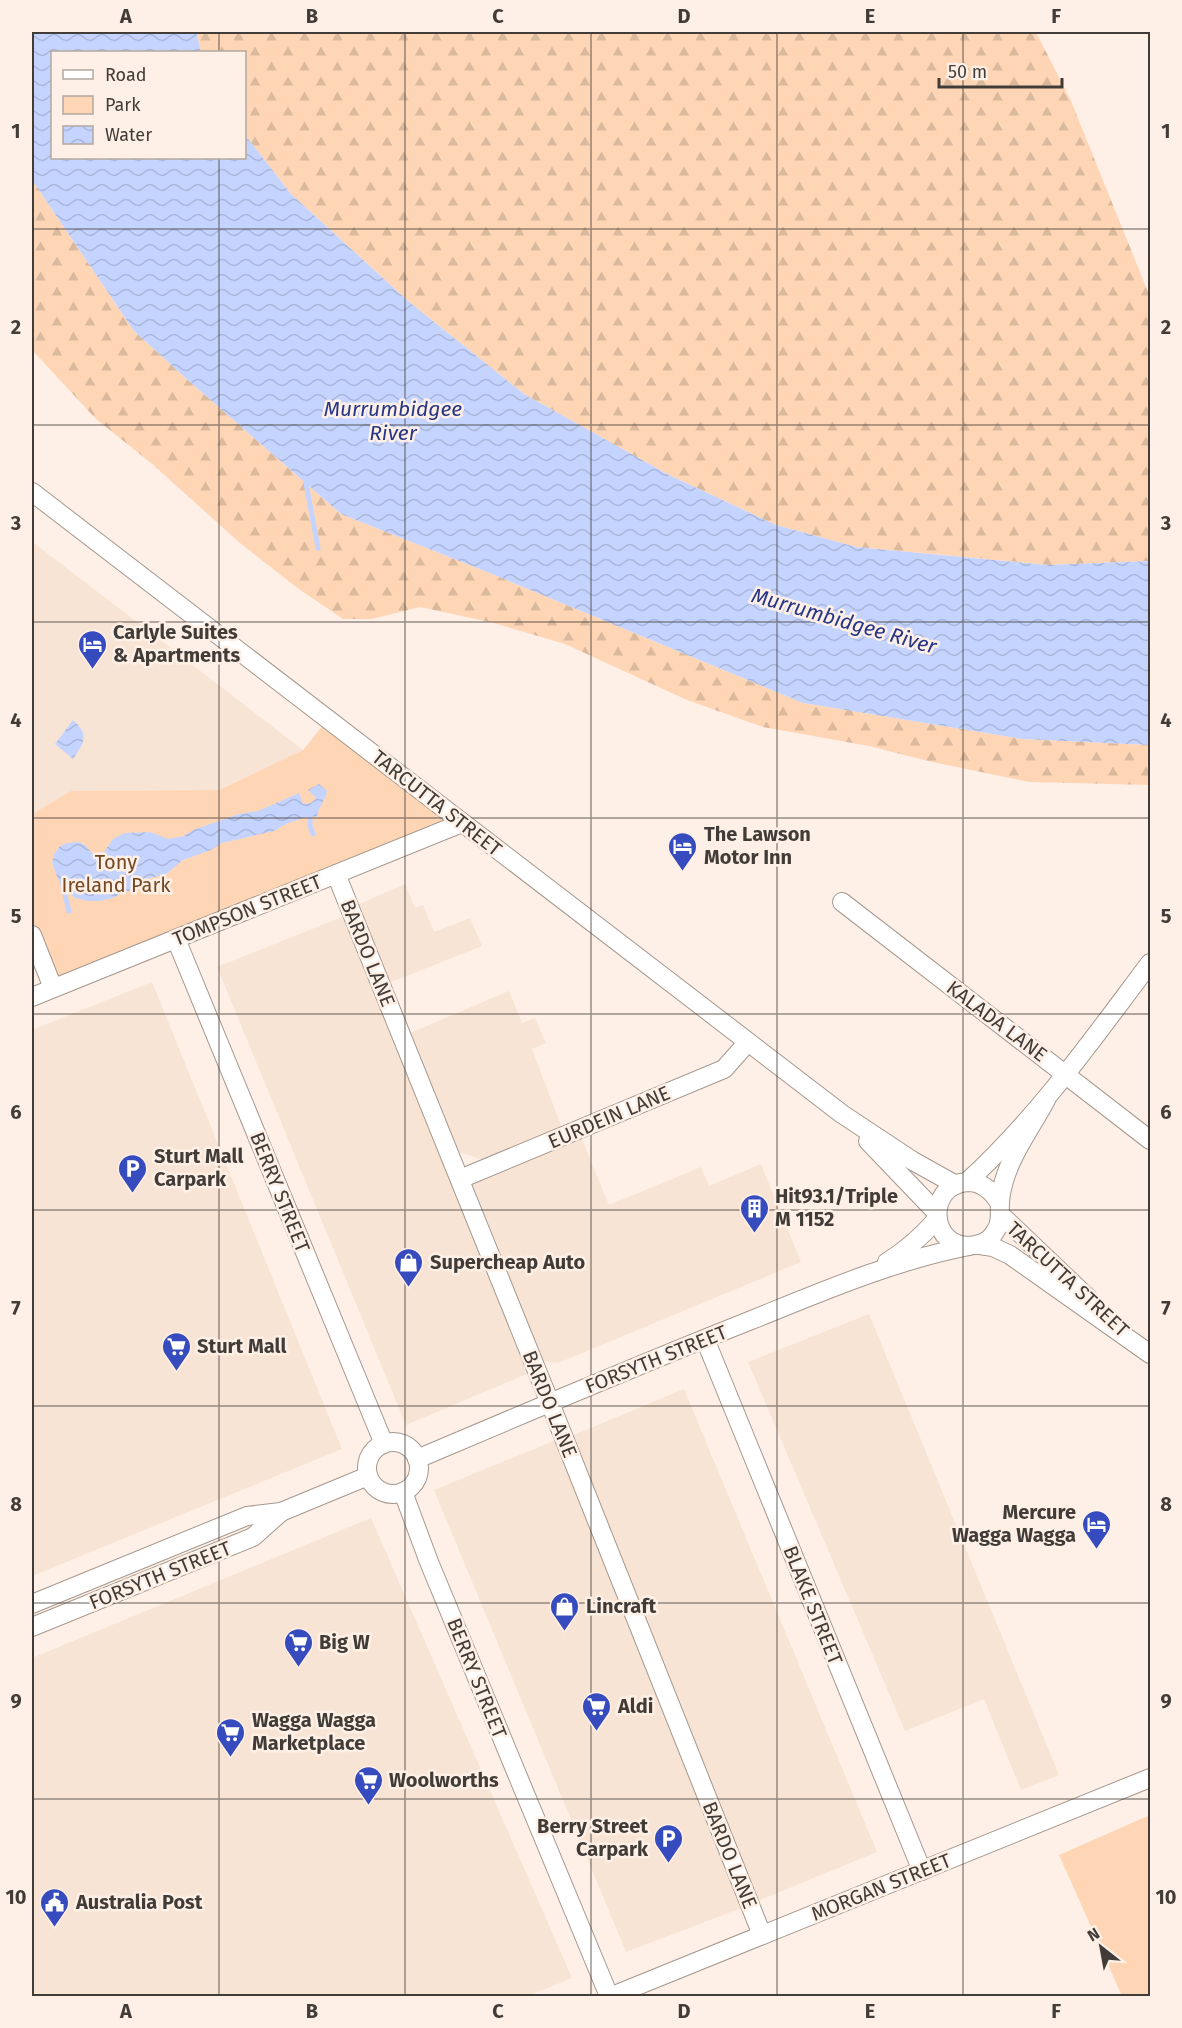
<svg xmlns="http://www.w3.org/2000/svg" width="1182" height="2028" viewBox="0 0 1182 2028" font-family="'Fira Sans',sans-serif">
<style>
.built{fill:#f7e4d4}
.green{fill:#fed6b6}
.forest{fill:url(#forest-firs)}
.water{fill:url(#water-waves)}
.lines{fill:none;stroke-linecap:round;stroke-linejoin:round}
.stream{stroke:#c5d4ff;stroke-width:5}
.minor-casing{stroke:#a5988e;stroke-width:20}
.minor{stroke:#fff;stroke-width:18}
.grid{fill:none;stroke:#413c37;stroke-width:1.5;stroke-opacity:0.55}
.labels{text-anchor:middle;stroke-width:5;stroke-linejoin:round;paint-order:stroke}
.poi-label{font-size:20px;font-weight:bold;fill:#413c37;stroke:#fef0e6;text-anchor:start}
.street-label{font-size:20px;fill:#413c37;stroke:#fef0e6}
.park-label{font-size:20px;fill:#744822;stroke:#fef0e6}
.water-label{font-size:21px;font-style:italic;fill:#273786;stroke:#fef0e6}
.neatline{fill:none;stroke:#413c37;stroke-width:2}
.grid-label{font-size:20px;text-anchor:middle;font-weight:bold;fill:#413c37}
</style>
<defs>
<pattern id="forest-firs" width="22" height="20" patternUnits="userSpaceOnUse" patternTransform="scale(1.5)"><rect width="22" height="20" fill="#fed6b6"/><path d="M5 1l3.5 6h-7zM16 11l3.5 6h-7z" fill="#dbb99d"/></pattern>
<pattern id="water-waves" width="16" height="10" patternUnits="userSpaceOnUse" patternTransform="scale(1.5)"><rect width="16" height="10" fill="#c5d4ff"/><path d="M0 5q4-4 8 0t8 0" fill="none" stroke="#aab7db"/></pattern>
</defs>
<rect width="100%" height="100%" fill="#fef0e6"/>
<g class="built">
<path d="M34,543L303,750L219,790L71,791L32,814V546Z"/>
<path d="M405,884L415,908L423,905L434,932L470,918L482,946L389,983L357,905Z"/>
<path d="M342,917L529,1373L406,1425L217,967Z"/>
<path d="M152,982L342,1449L32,1576V1030Z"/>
<path d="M509,991L522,1023L535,1018L546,1043L532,1049L562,1128L483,1160L459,1152L410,1033Z"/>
<path d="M581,1137L609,1205L701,1167L709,1186L761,1164L801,1262L558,1363L542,1361L472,1183Z"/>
<path d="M869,1314L1059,1775L1021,1790L984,1699L905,1731L748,1362Z"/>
<path d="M684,1389L877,1852L755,1902L569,1437Z"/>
<path d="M556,1440L744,1907L626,1952L434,1490Z"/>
<path d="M371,1518L572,1978L528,1996H32V1658Z"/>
</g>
<g class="green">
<path d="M327,720L460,823L53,988L32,935V814L71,791L219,790L303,750Z"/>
<path d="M1150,1815V1996H1122L1059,1855Z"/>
</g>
<g class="forest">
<path d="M196,32H1036L1071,101L1150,297V561L1049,565L856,547L776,525L669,475L524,394L408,301L291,194L245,135L244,52H201Z"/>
<path d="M32,180L134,331L190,382L341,514L492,574L803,703L1022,739L1150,745V785L1029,782L928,761L869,746L763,727L687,700L565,644L494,623L420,607L372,619H343L296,587L240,543L151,463L96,419L32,350Z"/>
</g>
<g class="water">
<path d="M32,32H196L201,52H52V158H244L245,135L291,194L408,301L524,394L669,475L776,525L856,547L1048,565L1150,561V745L1022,739L803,703L492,574L341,514L190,382L134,331L32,180Z"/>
<path d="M73,720C90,735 84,743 73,759L55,744Z"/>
<path d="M319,784L327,791C325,801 318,808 317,817L310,816L288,823L274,831L222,843L211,850L183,860L165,875L149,878L136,888L112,898L99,901H88L75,898L60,884L52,863L54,854L60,846L67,843L79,842L85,845L92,853L99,854L104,852L113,839L124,833L150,832L168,839L184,836L193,830L239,814L258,811L299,793L303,804L311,803L316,798L308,790Z"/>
</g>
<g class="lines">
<g class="stream">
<path d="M305,478L318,548"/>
<path d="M310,815V826L313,834"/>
<path d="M63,887L69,911"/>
</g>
<defs>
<g id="minor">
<path d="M32,492L842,1114L913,1161L956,1185"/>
<path d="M336,874L550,1403L762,1935"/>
<path d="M842,902L1150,1140"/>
<path d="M32,935L53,988"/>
<path d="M176,939L384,1444"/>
<path d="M32,997L462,823"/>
<path d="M868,1141L937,1213"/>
<path d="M460,1179L724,1069L748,1042"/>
<path d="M967,1182C1038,1117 1092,1040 1150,963"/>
<path d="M1000,1204C993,1192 983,1182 968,1182C924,1184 929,1253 975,1245C984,1244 992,1238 996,1230C1002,1221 999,1214 1000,1204C1000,1197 1002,1188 1004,1181C1012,1153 1032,1126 1046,1100"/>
<path d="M1001,1215L1088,1298"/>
<path d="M980,1245L993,1247L1010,1255L1150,1354"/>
<path d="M887,1262C907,1250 922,1236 937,1219"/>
<path d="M705,1339L922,1871"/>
<circle cx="393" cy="1468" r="26"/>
<path d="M417,1459C528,1412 638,1365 749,1321C821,1292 892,1261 969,1246"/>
<path d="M403,1492L429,1562L609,1996"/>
<path d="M32,1604L247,1516L281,1512L368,1476"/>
<path d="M32,1627L253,1537L281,1512"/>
<path d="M612,1996L1150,1778"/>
</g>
</defs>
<use href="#minor" class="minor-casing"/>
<use href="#minor" class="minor"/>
</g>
<path class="grid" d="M219,32V52M405,32V1996M591,32V1996M777,32V1996M963,32V1996M219,158V1996M32,229H1150M32,425H1150M32,622H1150M32,818H1150M32,1014H1150M32,1210H1150M32,1406H1150M32,1603H1150M32,1799H1150"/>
<defs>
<symbol id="hotel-pin" viewBox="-11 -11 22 30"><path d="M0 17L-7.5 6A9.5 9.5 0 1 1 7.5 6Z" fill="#364bbd" stroke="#fef0e6"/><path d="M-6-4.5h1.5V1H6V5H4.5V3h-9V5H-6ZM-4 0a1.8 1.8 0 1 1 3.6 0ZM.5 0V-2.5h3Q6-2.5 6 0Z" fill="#fff"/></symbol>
<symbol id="parking-pin" viewBox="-11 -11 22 30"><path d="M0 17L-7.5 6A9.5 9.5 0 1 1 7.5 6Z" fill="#364bbd" stroke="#fef0e6"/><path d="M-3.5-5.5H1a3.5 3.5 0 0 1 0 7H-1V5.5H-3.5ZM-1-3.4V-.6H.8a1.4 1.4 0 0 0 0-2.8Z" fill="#fff"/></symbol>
<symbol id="building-pin" viewBox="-11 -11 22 30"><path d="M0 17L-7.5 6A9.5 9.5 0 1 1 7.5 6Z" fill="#364bbd" stroke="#fef0e6"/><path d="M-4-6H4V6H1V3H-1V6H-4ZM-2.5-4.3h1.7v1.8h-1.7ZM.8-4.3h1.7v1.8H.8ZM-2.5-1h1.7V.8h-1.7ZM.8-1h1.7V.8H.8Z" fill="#fff"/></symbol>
<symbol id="shop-pin" viewBox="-11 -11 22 30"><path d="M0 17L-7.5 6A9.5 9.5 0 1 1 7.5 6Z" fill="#364bbd" stroke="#fef0e6"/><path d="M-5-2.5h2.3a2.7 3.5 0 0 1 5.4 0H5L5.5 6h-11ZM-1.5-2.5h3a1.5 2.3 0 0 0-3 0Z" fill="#fff"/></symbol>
<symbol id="supermarket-pin" viewBox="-11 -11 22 30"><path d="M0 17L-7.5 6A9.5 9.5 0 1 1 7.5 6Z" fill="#364bbd" stroke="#fef0e6"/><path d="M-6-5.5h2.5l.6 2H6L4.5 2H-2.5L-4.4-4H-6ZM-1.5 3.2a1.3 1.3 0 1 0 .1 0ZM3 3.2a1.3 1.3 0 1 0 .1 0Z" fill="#fff"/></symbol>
<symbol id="civic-pin" viewBox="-11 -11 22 30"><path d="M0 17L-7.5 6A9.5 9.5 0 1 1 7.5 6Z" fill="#364bbd" stroke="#fef0e6"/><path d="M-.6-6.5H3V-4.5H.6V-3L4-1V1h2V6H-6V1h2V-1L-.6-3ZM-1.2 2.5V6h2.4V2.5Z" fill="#fff"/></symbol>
</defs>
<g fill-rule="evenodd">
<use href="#hotel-pin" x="76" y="628" width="33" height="45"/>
<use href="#hotel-pin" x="666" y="830" width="33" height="45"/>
<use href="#parking-pin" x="116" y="1152" width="33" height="45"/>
<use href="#building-pin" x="738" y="1192" width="33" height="45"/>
<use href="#shop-pin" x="392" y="1246" width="33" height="45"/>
<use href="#supermarket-pin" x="160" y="1330" width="33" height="45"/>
<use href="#hotel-pin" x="1080" y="1508" width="33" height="45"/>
<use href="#shop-pin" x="548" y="1590" width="33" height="45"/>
<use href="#supermarket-pin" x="282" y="1626" width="33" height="45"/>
<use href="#supermarket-pin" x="580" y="1690" width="33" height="45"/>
<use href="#supermarket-pin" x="214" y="1716" width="33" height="45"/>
<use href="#supermarket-pin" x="352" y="1764" width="33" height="45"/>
<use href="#parking-pin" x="652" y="1822" width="33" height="45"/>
<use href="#civic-pin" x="38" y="1886" width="33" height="45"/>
</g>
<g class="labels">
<g class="poi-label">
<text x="113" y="639">Carlyle Suites<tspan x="113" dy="23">&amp; Apartments</tspan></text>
<text x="704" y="841">The Lawson<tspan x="704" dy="23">Motor Inn</tspan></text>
<text x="154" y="1163">Sturt Mall<tspan x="154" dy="23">Carpark</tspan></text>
<text x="775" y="1203">Hit93.1/Triple<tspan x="775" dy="23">M 1152</tspan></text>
<text x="430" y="1269">Supercheap Auto</text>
<text x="197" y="1353">Sturt Mall</text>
<text x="1076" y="1519" text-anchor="end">Mercure<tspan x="1076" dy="23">Wagga Wagga</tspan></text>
<text x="586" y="1613">Lincraft</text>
<text x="319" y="1649">Big W</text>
<text x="618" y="1713">Aldi</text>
<text x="252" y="1727">Wagga Wagga<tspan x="252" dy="23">Marketplace</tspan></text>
<text x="389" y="1787">Woolworths</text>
<text x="648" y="1833" text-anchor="end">Berry Street<tspan x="648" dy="23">Carpark</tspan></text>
<text x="76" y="1909">Australia Post</text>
</g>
<g class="street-label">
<text transform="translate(437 803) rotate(38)" y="7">TARCUTTA STREET</text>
<text transform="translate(247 910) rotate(-22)" y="7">TOMPSON STREET</text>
<text transform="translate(368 953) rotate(68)" y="7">BARDO LANE</text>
<text transform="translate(997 1021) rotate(37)" y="7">KALADA LANE</text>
<text transform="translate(609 1117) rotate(-23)" y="7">EURDEIN LANE</text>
<text transform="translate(280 1192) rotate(68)" y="7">BERRY STREET</text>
<text transform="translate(1068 1279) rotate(43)" y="7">TARCUTTA STREET</text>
<text transform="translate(656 1359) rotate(-22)" y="7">FORSYTH STREET</text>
<text transform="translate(550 1404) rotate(68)" y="7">BARDO LANE</text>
<text transform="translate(160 1575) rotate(-22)" y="7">FORSYTH STREET</text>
<text transform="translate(813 1605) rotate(68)" y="7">BLAKE STREET</text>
<text transform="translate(477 1678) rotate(68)" y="7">BERRY STREET</text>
<text transform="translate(730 1855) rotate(68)" y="7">BARDO LANE</text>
<text transform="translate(881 1887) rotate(-22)" y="7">MORGAN STREET</text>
</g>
<g class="park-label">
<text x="116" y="869">Tony<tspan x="116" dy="23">Ireland Park</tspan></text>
</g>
<g class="water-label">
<text x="393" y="416">Murrumbidgee<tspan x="393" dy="24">River</tspan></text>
<text transform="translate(844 621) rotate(16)" y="7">Murrumbidgee River</text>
</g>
</g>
<rect width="1182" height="2028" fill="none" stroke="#fef0e6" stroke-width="66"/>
<rect x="51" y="51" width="195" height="108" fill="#fef0e6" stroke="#b2a8a0" stroke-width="1.5"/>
<rect x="63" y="70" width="30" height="9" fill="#ffffff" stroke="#b2a8a0" stroke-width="1.5"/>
<text x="105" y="81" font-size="18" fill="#413c37">Road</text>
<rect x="63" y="96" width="30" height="18" fill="#fed6b6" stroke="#b2a8a0" stroke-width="1.5"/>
<text x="105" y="111" font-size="18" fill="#413c37">Park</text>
<rect x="63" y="126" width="30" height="18" fill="url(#water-waves)" stroke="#b2a8a0" stroke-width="1.5"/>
<text x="105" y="141" font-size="18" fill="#413c37">Water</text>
<g transform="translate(1101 1947) rotate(329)" stroke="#fef0e6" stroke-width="4.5" paint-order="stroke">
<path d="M0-4.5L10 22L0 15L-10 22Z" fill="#413c37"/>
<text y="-9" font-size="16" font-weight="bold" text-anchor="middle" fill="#413c37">N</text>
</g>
<path d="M939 78v9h123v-9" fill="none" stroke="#413c37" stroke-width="3"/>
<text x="948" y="78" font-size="18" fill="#413c37" stroke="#fef0e6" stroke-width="4.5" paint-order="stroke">50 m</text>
<rect x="33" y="33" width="1116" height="1962" class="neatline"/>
<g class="grid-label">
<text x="126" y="23">A</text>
<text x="312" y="23">B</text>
<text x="498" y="23">C</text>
<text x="684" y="23">D</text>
<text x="870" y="23">E</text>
<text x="1056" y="23">F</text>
<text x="16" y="138">1</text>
<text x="1166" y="138">1</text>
<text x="16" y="334">2</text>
<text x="1166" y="334">2</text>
<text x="16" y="530">3</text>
<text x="1166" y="530">3</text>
<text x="16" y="727">4</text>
<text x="1166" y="727">4</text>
<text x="16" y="923">5</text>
<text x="1166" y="923">5</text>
<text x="16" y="1119">6</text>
<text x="1166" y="1119">6</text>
<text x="16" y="1315">7</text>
<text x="1166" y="1315">7</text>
<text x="16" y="1511">8</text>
<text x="1166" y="1511">8</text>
<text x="16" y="1708">9</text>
<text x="1166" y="1708">9</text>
<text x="16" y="1904">10</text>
<text x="1166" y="1904">10</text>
<text x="126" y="2018">A</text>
<text x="312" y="2018">B</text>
<text x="498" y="2018">C</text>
<text x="684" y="2018">D</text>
<text x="870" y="2018">E</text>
<text x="1056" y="2018">F</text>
</g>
</svg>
